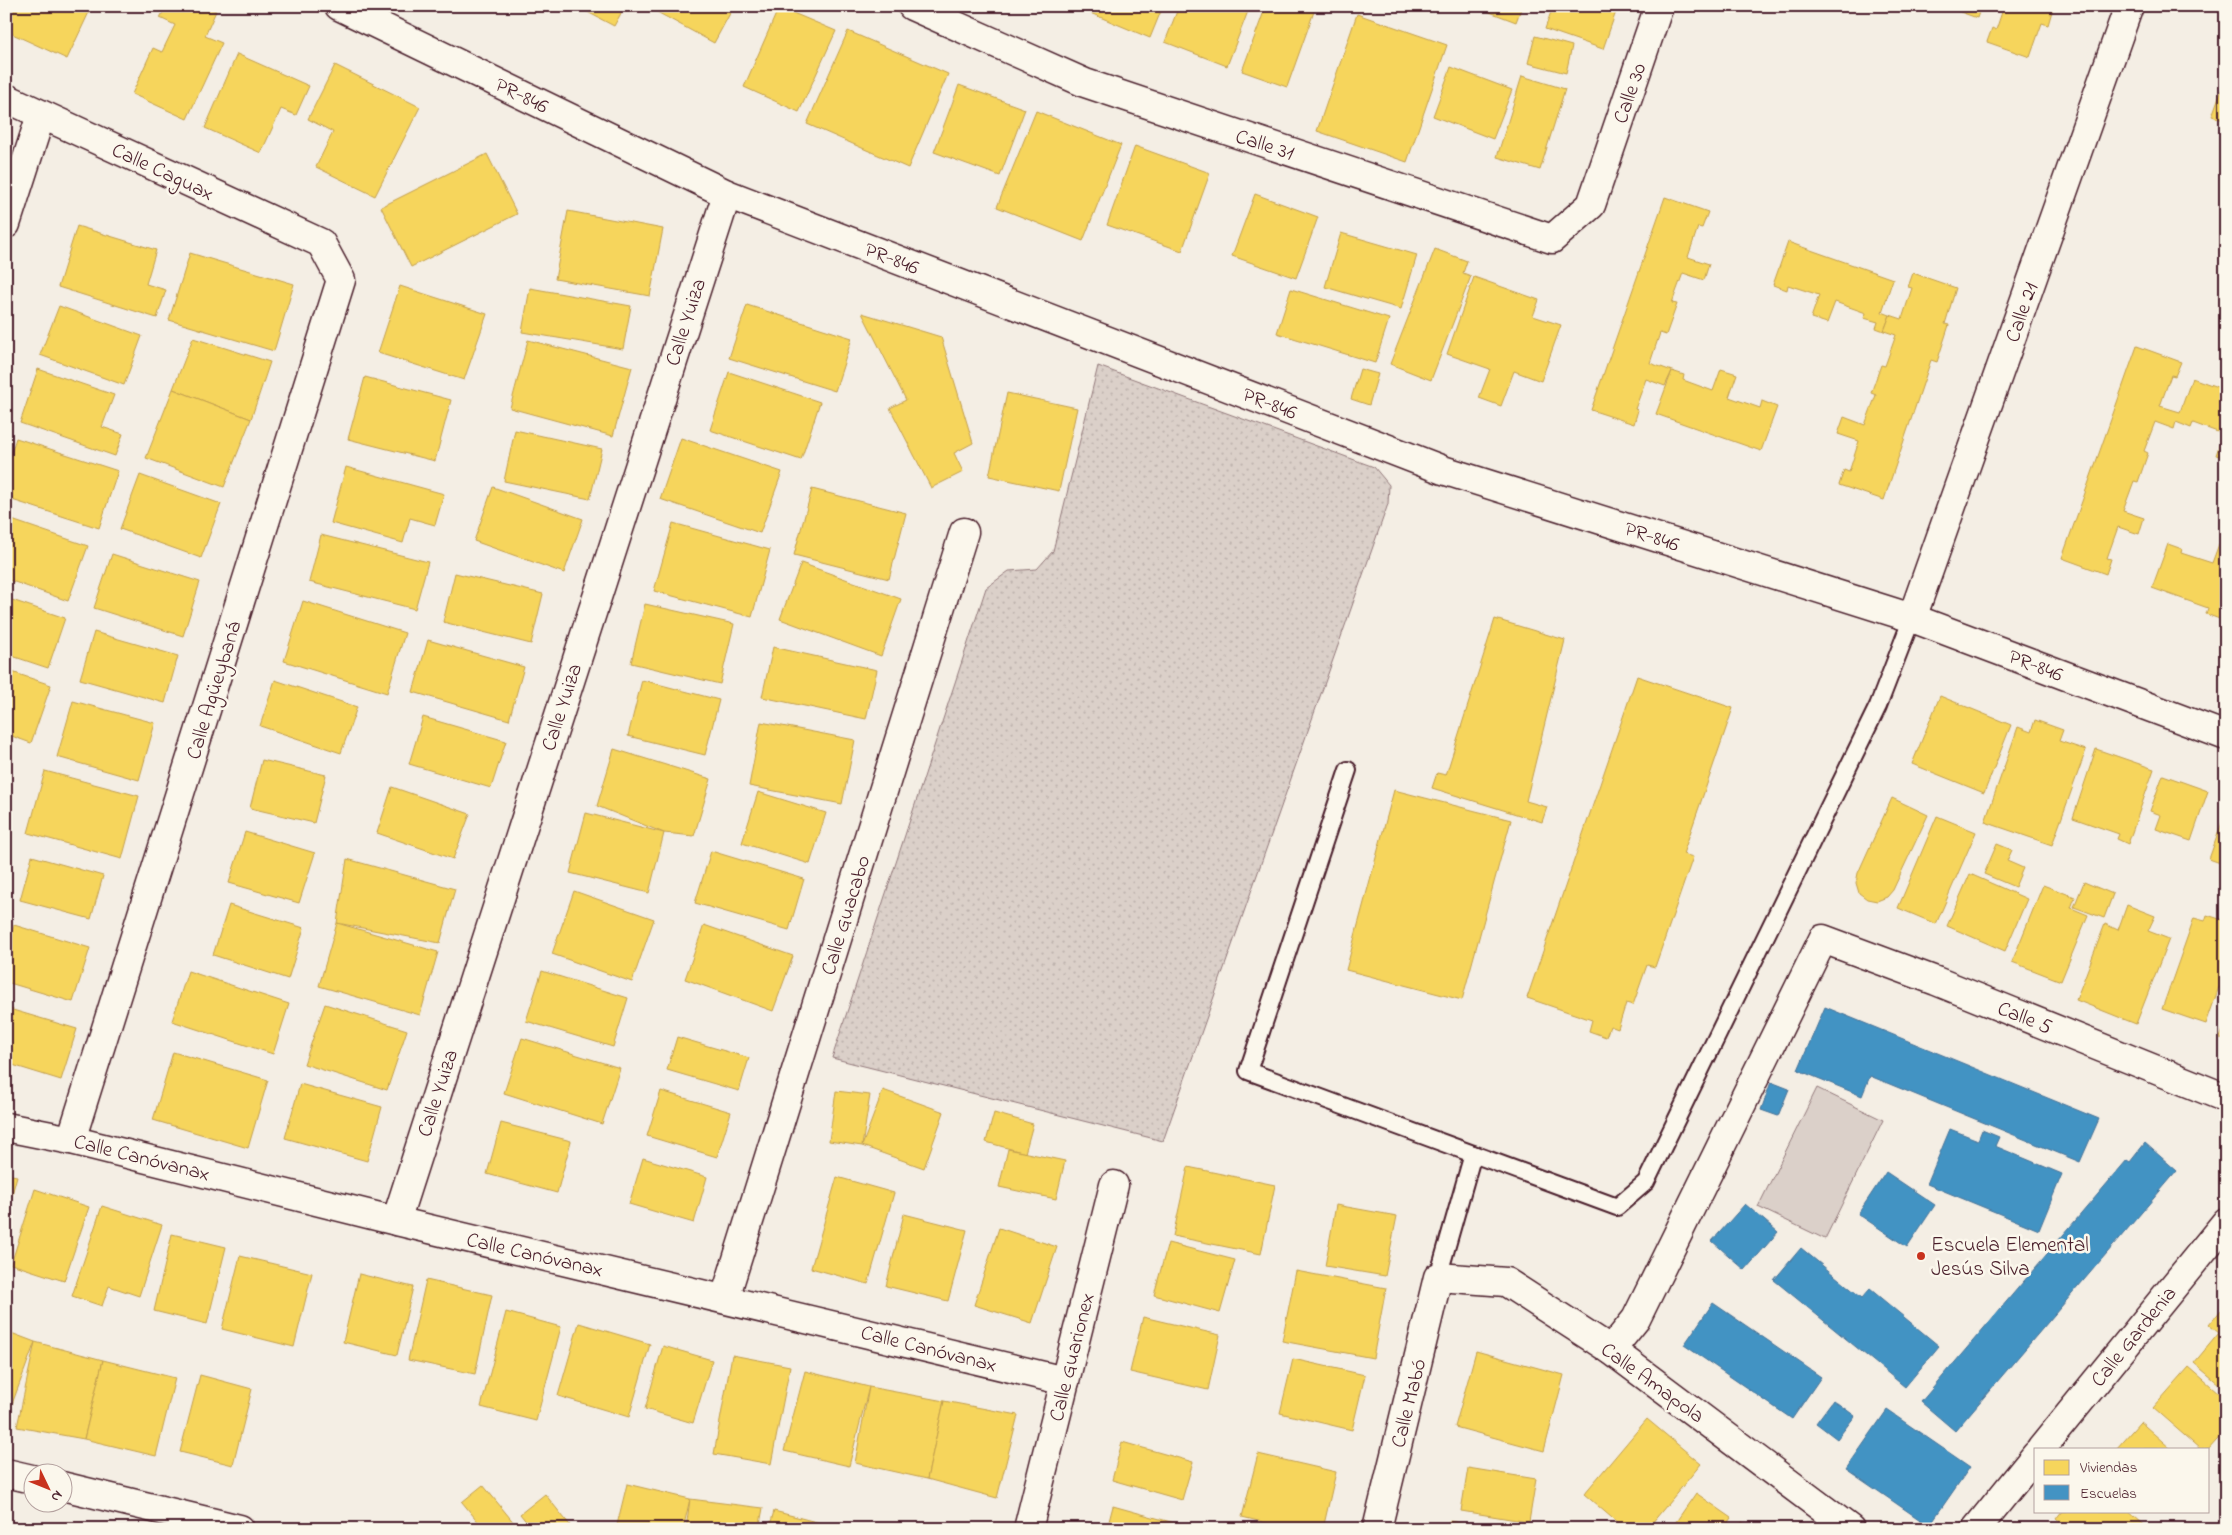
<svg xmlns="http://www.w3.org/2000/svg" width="2232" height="1535" viewBox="0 0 2232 1535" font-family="'Indie Flower',sans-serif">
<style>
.grass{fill:url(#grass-dots);stroke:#92787a}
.pitch{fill:#dbd0c9;stroke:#92787a}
.homes{fill:#f6d55c;stroke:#c29e4d}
.schools{fill:#4393c3;stroke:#457095}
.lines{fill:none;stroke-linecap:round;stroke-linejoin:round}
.lane-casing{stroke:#4a1f2b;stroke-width:20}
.street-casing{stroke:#4a1f2b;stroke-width:31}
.secondary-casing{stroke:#4a1f2b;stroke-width:31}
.lane{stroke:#fbf7ec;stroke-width:16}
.street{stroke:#fbf7ec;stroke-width:28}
.secondary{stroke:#fbf7ec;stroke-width:28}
.poi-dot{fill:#c8321e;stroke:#fbf7ec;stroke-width:2}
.labels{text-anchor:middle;stroke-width:5;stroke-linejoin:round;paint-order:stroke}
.street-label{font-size:21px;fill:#4a1f2b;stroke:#fbf7ec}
.poi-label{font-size:21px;fill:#4a1f2b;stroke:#fbf7ec;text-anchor:start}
</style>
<defs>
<pattern id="grass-dots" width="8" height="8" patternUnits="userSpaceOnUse" patternTransform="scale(1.25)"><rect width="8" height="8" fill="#dbd0c9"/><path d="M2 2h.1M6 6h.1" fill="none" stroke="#bdb2ad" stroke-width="1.8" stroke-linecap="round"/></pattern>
</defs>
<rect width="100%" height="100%" fill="#f4eee4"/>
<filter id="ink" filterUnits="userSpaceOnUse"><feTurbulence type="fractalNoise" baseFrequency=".02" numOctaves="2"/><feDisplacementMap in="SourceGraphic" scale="10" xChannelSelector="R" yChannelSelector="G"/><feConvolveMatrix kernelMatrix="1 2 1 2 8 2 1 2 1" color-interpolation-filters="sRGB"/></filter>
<g filter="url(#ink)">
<path class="grass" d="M1098,366L1374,467L1389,485L1388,504L1163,1141L832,1058L986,588L1009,571L1037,569L1053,551Z"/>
<path class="pitch" d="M1817,1088L1883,1120L1825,1239L1758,1207Z"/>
<g class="homes">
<path d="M9,6H100L98,11L91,8L67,59L6,31V12Z"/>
<path d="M166,6H204L216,11L205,36L222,43L187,119L132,94L153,48L162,52L175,25L160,18Z"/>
<path d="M576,6H625L614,26Z"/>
<path d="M646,6H734L714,43Z"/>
<path d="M1085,6H1163L1150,38L1083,10Z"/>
<path d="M1179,6H1250L1227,66L1165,42Z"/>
<path d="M1266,6H1316L1287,87L1242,71Z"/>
<path d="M1474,6H1522L1516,22Z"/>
<path d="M1553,6H1618L1603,49L1545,29Z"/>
<path d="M1944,6H1981L1977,18Z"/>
<path d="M2004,6L2053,8L2048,25L2042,23L2030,57L1987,42L1992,28L1996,30Z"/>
<path d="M779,7L836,31L799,112L744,87Z"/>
<path d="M1357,14L1447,45L1407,162L1317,131Z"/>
<path d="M848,31L948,74L908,168L807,124Z"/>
<path d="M1535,36L1572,46L1566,73L1528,63Z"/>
<path d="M237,54L309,86L296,115L281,109L261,153L205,128Z"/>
<path d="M335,65L420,107L375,196L316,167L333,132L308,119Z"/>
<path d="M1451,67L1512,90L1493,139L1433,116Z"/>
<path d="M1522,76L1565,89L1540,170L1497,157Z"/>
<path d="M2226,77V121L2212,116Z"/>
<path d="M959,85L1025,109L1000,176L934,152Z"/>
<path d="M1036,111L1121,145L1083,241L997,207Z"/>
<path d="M1135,146L1210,173L1182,251L1107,225Z"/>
<path d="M487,154L517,214L411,267L381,207Z"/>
<path d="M1255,194L1318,217L1296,278L1232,256Z"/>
<path d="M1665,197L1708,212L1702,228L1698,227L1688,257L1709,264L1704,280L1683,273L1672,303L1677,304L1666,335L1660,333L1650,363L1672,371L1665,386L1646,379L1635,409L1638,410L1634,424L1591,410Z"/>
<path d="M568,211L663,229L650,296L555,279Z"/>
<path d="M77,226L156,250L146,284L166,290L157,318L58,287Z"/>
<path d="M1341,233L1417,255L1401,309L1325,287Z"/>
<path d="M1788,242L1893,279L1882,312L1890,315L1884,331L1876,328L1878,322L1864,318L1866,313L1835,302L1827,323L1811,318L1819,295L1788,285L1787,290L1773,285Z"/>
<path d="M1435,249L1467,261L1463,273L1471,276L1431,380L1390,364Z"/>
<path d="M190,253L294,284L274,351L169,320Z"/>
<path d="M1913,273L1956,288L1945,324L1949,325L1937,362L1931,360L1884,500L1839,485L1844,470L1849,472L1859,441L1838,434L1844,417L1865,425L1876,395L1871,393L1881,365L1885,366L1896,335L1884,331L1890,315L1902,319L1912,288L1908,287Z"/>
<path d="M1474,277L1539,300L1533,316L1561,325L1541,381L1514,371L1501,406L1479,398L1490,369L1447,354Z"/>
<path d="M400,286L487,314L464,380L378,353Z"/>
<path d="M530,288L631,306L623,349L522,332Z"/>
<path d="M1291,289L1389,319L1375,363L1277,333Z"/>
<path d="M747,305L852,338L835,391L729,358Z"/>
<path d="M59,306L142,336L124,385L40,355Z"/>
<path d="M862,313L941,337L973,443L954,453L963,472L931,488L890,408L906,400Z"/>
<path d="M193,338L270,362L251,419L173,389Z"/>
<path d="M528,340L632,367L613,436L510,408Z"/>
<path d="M2137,346L2181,362L2175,376L2171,375L2160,406L2180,412L2192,378L2226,390V458L2216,455L2223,434L2193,423L2191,428L2176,422L2174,429L2155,422L2144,451L2148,453L2138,482L2134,481L2123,511L2144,518L2139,534L2118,527L2107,558L2111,559L2106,574L2062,558Z"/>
<path d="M38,369L114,395L102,427L123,434L115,456L20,423Z"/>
<path d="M1360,369L1378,374L1369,405L1351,399Z"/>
<path d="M1721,369L1737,374L1729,397L1760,408L1762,401L1777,407L1761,451L1656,414L1672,371L1684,375L1683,380L1713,391Z"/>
<path d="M729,372L820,402L801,460L710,430Z"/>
<path d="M365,377L451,400L435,461L348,439Z"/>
<path d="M173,389L251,419L224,487L146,458Z"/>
<path d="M1007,393L1077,408L1059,491L989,476Z"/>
<path d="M515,430L602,449L590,499L504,481Z"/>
<path d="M16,438L118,471L99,528L6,498V468Z"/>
<path d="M681,438L782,472L760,533L660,499Z"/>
<path d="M346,467L444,494L435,525L410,518L403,543L331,523Z"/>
<path d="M140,475L221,504L201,558L120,529Z"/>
<path d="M493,487L583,519L564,573L474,541Z"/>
<path d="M812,489L906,513L889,579L794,555Z"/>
<path d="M6,518L88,546L68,601L6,579Z"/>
<path d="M673,523L770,550L752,617L654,591Z"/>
<path d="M321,535L428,562L415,609L309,582Z"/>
<path d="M2168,544L2182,549L2181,553L2212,563L2219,544L2226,546L2225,621L2206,614L2208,608L2152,588Z"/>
<path d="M112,554L200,582L183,636L94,608Z"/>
<path d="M801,563L901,599L881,656L780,619Z"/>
<path d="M455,573L543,594L531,644L443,622Z"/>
<path d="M6,598L65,618L48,668L6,654Z"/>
<path d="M303,601L405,633L387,693L284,661Z"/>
<path d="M645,604L734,624L720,684L631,663Z"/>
<path d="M1495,619L1565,640L1526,801L1547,807L1542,822L1432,788L1437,773L1446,775Z"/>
<path d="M94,632L178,656L165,703L80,679Z"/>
<path d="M428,640L524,667L509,720L413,692Z"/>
<path d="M773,647L877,670L866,719L762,697Z"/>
<path d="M6,670L51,685L31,743L6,734Z"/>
<path d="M1637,676L1733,708L1683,854L1693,857L1655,967L1647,965L1633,1005L1626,1003L1618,1029L1610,1026L1606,1037L1589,1031L1592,1020L1527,998Z"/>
<path d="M275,680L357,707L341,753L260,726Z"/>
<path d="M642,680L719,700L705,755L628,736Z"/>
<path d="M1940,696L2011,725L1984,793L1912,764Z"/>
<path d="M73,701L155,723L139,780L57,757Z"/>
<path d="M423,717L506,741L491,788L409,764Z"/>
<path d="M2035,720L2063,730L2059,741L2086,750L2052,845L1985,822L2018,727L2031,732Z"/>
<path d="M761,722L855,740L842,804L749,786Z"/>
<path d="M614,749L711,779L694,836L664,833L597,806Z"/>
<path d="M2096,749L2154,769L2128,844L2117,839L2119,834L2073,818Z"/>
<path d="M262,760L326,775L314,823L250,808Z"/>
<path d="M45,771L139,796L122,859L28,833Z"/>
<path d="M2163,775L2208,791L2191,841L2156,829L2161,815L2150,811Z"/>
<path d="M392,787L470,814L453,859L377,833Z"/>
<path d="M1394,790L1511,820L1462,1000L1346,970Z"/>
<path d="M758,792L826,813L810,864L742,843Z"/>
<path d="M1892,798L1928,815L1893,890L1887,897L1877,901L1867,899L1859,893L1856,883L1858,873Z"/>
<path d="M2226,811V865L2209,859Z"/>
<path d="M586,813L664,833L649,893L570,873Z"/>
<path d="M1937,816L1976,832L1936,924L1898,908Z"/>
<path d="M245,832L315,853L299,903L229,883Z"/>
<path d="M1997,844L2012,850L2007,861L2023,868L2015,887L1984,874Z"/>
<path d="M711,851L804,879L789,930L695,903Z"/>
<path d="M32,856L103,876L91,919L20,900Z"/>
<path d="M347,859L455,889L440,943L337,923Z"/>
<path d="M1970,874L2027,899L2005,951L1947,926Z"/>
<path d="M2084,882L2113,894L2104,918L2074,907Z"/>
<path d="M2043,885L2075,897L2071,908L2088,915L2061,981L2012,962Z"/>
<path d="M574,891L654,919L632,982L552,954Z"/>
<path d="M229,905L304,928L288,979L213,955Z"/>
<path d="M2127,905L2155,916L2148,931L2169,939L2136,1024L2076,1000L2105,924L2118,930Z"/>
<path d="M2207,915L2226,921V989L2219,987L2206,1024L2162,1009L2194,918L2205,921Z"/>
<path d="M337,923L438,952L420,1015L319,986Z"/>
<path d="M14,925L90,948L73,1002L6,982V949Z"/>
<path d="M704,925L793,956L773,1011L685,979Z"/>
<path d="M188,971L289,1004L273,1054L172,1021Z"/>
<path d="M542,971L628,998L613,1047L526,1021Z"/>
<path d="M325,1004L407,1030L387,1090L304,1064Z"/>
<path d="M6,1008L77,1029L61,1080L6,1063Z"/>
<path d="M2226,1021V1040L2220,1038Z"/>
<path d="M677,1037L749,1058L739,1091L667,1070Z"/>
<path d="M522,1038L620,1068L602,1124L504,1093Z"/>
<path d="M173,1052L268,1080L248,1148L153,1120Z"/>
<path d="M300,1084L382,1107L367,1161L285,1138Z"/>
<path d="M883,1090L944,1112L924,1168L862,1146Z"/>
<path d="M661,1091L731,1112L717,1157L647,1136Z"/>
<path d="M836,1091L870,1095L862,1146L829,1141Z"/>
<path d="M994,1113L1033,1124L1025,1153L986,1142Z"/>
<path d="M501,1123L571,1141L557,1193L487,1174Z"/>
<path d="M1008,1149L1065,1161L1056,1199L999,1187Z"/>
<path d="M643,1158L707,1177L694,1223L629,1204Z"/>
<path d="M1188,1167L1275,1185L1261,1254L1173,1236Z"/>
<path d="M6,1174L17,1176L6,1216Z"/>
<path d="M837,1177L894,1193L868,1284L811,1268Z"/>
<path d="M35,1189L89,1207L64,1281L11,1264Z"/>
<path d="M1336,1205L1397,1216L1385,1276L1325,1266Z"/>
<path d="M102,1206L162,1225L139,1296L109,1286L102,1306L72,1296Z"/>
<path d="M904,1214L967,1230L948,1301L886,1286Z"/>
<path d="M999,1228L1057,1247L1032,1323L974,1305Z"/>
<path d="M172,1234L226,1247L207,1324L154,1311Z"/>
<path d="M1168,1243L1235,1260L1220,1313L1154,1295Z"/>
<path d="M240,1256L312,1273L294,1347L222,1329Z"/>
<path d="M1296,1271L1386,1288L1373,1358L1282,1341Z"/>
<path d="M359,1274L413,1287L397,1355L343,1342Z"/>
<path d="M426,1280L492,1295L475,1374L408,1360Z"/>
<path d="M2221,1310L2226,1314V1390L2194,1363L2219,1333L2209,1325Z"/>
<path d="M506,1312L561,1327L536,1421L481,1407Z"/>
<path d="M1143,1317L1220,1335L1208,1390L1130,1372Z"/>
<path d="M579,1323L650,1344L629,1417L558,1396Z"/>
<path d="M6,1331L35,1342L6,1420Z"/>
<path d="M35,1342L103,1360L84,1439L17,1427Z"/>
<path d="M663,1346L712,1360L693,1423L645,1409Z"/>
<path d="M1476,1351L1564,1375L1544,1451L1455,1427Z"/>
<path d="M732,1355L790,1366L771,1464L714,1454Z"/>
<path d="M1293,1359L1365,1375L1352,1430L1280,1413Z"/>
<path d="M103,1360L175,1378L156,1456L84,1439Z"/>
<path d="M2189,1367L2226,1399V1430L2208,1450L2200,1449L2153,1408Z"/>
<path d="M805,1371L869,1387L849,1466L784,1451Z"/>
<path d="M200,1375L252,1389L233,1465L180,1452Z"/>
<path d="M869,1387L944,1401L927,1479L855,1463Z"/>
<path d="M944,1401L1018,1415L997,1498L927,1479Z"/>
<path d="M1647,1419L1701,1464L1647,1529H1625L1584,1494Z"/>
<path d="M2140,1422L2145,1426L2171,1449H2116Z"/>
<path d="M1122,1442L1193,1462L1182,1500L1112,1480Z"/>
<path d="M1258,1454L1336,1472L1323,1529H1291L1242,1517Z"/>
<path d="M1468,1468L1536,1479L1529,1522L1461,1511Z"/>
<path d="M627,1484L690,1499L683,1529H616Z"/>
<path d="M483,1485L519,1529H484L462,1502Z"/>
<path d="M1696,1493L1732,1518L1724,1529H1671Z"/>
<path d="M545,1494L573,1529H532L520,1514Z"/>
<path d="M690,1499L763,1508L759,1529H686Z"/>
<path d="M1113,1506L1178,1524L1176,1529H1107Z"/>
<path d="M774,1511L843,1529H769Z"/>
<path d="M2063,1511H2128L2149,1529H2068L2057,1519Z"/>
<path d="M1449,1521L1494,1529H1447Z"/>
<path d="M1742,1522L1752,1529H1738Z"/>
</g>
<g class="schools">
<path d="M1825,1007L2099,1119L2080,1162L1870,1076L1862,1096L1798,1070Z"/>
<path d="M1771,1082L1789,1089L1778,1116L1761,1110Z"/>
<path d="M1950,1129L1978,1140L1982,1130L1999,1137L1995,1146L2062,1174L2039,1230L1927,1184Z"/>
<path d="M2145,1143L2177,1171L1955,1431L1921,1402L2127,1160L2130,1162Z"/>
<path d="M1886,1172L1935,1205L1907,1247L1858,1214Z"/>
<path d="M1745,1204L1778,1232L1745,1270L1712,1241Z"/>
<path d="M1801,1248L1862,1298L1870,1289L1939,1346L1905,1387L1774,1280Z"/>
<path d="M1713,1303L1821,1377L1792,1419L1684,1345Z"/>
<path d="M1833,1400L1855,1416L1837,1439L1816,1423Z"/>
<path d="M1887,1410L1970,1467L1929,1526L1846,1469Z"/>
</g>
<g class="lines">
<defs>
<g id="lane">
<path d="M1348,770L1248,1071L1617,1207L1646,1182L1878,706L1912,618"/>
<path d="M1438,1277L1473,1154"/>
</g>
<g id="street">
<path d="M912,6L1085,83L1552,239L1591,205L1659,6"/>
<path d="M6,98L321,243L341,280L71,1140"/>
<path d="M6,224L41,115"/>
<path d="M1912,618L2129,6"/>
<path d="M6,1127L71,1140L396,1221L1065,1381"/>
<path d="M396,1221L727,194"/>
<path d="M725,1298L964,532"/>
<path d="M1611,1350L1636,1319L1823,939L1936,981L2226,1098"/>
<path d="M2041,1449L2226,1222"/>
<path d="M6,1473L32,1479"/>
<path d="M62,1486L240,1529"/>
<path d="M1028,1529L1114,1185"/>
<path d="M1377,1529L1438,1277L1506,1282L1611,1350L1850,1529"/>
<path d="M1976,1529L2036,1455"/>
</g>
<path id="secondary" d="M339,6L727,194L1443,470L1912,618L2226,736"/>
</defs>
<use href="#lane" class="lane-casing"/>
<use href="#street" class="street-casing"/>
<use href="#secondary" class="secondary-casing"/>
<use href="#lane" class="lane"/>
<use href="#street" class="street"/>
<use href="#secondary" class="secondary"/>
</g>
</g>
<circle class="poi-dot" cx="1921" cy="1256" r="5"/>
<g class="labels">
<g class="street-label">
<text transform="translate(1629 93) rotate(-71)" y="7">Calle 30</text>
<text transform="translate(522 95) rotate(26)" y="7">PR-846</text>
<text transform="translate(1265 144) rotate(18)" y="7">Calle 31</text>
<text transform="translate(163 171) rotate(25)" y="7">Calle Caguax</text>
<text transform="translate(892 258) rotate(21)" y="7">PR-846</text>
<text transform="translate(2021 312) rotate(-71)" y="7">Calle 21</text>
<text transform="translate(685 322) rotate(-72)" y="7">Calle Yuiza</text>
<text transform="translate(1270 403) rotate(21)" y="7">PR-846</text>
<text transform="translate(1652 536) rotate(18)" y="7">PR-846</text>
<text transform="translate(2036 665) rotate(21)" y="7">PR-846</text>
<text transform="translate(213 690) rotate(-73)" y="7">Calle Agüeybaná</text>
<text transform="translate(561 707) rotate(-72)" y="7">Calle Yuiza</text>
<text transform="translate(845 915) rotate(-73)" y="7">Calle Guacabo</text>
<text transform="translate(2025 1017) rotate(22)" y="7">Calle 5</text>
<text transform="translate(437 1093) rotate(-72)" y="7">Calle Yuiza</text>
<text transform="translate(142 1157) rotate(14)" y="7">Calle Canóvanax</text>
<text transform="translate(535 1254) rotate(13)" y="7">Calle Canóvanax</text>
<text transform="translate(2133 1336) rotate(-51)" y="7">Calle Gardenia</text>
<text transform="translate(929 1348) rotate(14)" y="7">Calle Canóvanax</text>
<text transform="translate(1071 1357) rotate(-76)" y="7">Calle Guarionex</text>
<text transform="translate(1653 1382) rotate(36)" y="7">Calle Amapola</text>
<text transform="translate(1408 1403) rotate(-76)" y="7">Calle Mabó</text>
</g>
<g class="poi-label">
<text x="1931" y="1251">Escuela Elemental<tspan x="1931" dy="24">Jesús Silva</tspan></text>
</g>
</g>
<rect width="2232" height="1535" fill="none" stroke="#fbf7ec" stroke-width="25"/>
<rect x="12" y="12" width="2207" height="1510" fill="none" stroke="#4a1f2b" stroke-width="2" filter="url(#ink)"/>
<rect x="2034" y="1448" width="175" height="65" fill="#fbf7ec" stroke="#b4a19f"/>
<rect x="2044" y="1460" width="25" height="15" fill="#f6d55c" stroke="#b4a19f"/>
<text x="2080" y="1472" font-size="15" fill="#4a1f2b">Viviendas</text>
<rect x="2044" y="1485" width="25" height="15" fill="#4393c3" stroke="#b4a19f"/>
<text x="2080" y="1498" font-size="15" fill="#4a1f2b">Escuelas</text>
<g transform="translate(48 1488) rotate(133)"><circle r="24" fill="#fbf7ec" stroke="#b4a19f"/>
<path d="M0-4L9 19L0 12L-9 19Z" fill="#c8321e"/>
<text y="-8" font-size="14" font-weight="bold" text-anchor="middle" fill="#4a1f2b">N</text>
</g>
</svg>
